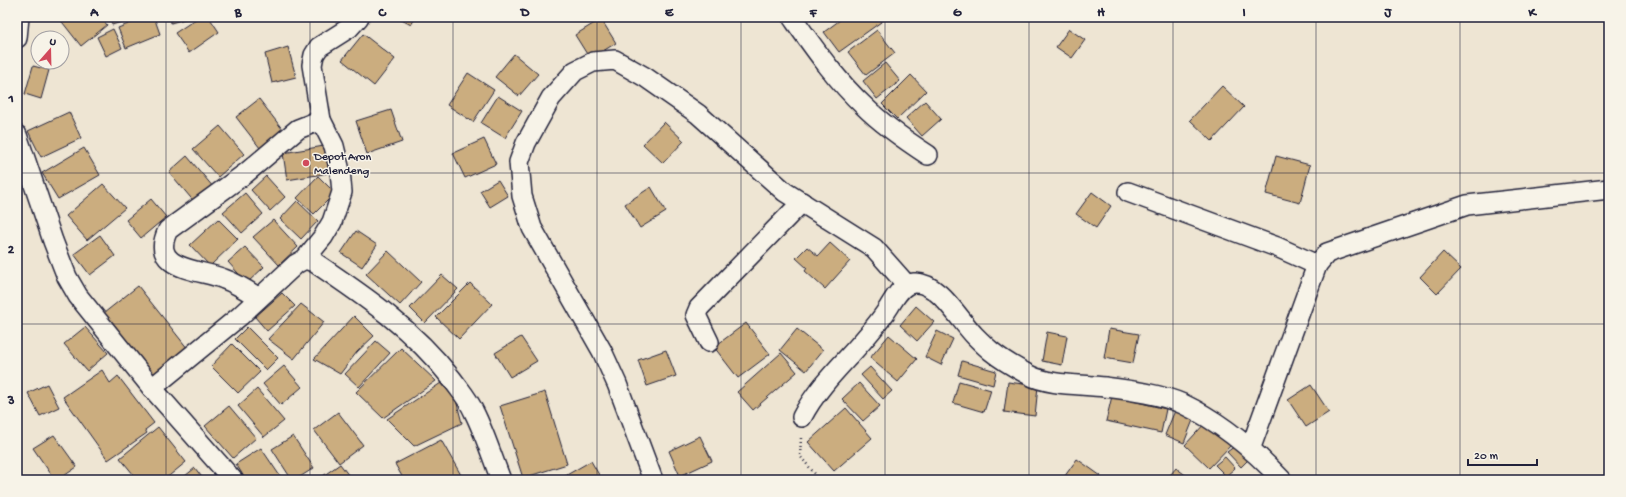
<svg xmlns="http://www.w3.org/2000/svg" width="1626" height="497" viewBox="0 0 1626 497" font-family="'Gochi Hand',sans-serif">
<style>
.building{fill:#cbad7f;stroke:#22223b}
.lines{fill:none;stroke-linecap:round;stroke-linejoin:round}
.street-casing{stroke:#22223b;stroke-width:22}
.path{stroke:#22223b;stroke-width:2.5;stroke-dasharray:1 3;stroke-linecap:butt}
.street{stroke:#f7f3e8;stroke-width:19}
.grid{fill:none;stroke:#22223b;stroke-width:1;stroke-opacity:0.55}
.poi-dot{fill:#d1495b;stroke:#f7f3e8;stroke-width:1.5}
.labels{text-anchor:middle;stroke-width:3;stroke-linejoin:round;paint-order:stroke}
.poi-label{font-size:12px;fill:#22223b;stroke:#f7f3e8;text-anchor:start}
.neatline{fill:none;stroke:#22223b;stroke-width:1.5}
.grid-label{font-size:13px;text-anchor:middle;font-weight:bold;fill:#22223b}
</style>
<rect width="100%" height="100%" fill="#eee5d3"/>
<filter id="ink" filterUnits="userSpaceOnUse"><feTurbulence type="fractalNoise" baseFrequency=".025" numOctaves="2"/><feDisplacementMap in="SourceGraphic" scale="8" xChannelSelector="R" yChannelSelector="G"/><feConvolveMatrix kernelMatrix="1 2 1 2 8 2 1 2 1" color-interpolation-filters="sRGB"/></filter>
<g filter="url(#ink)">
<g class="building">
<path d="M101,17L107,25L81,46L59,18Z"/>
<path d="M110,17H137L112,25Z"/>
<path d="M146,17H154L160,34L126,48L118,28Z"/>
<path d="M170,17H188V18L171,23Z"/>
<path d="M199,17H209L219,32L189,53L175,33Z"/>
<path d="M396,17H416L411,25Z"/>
<path d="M844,17H888L839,52L824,32Z"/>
<path d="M601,19L616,43L590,59L575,35Z"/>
<path d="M113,29L122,48L106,56L97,37Z"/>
<path d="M1069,29L1085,40L1072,58L1056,47Z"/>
<path d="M877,30L895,53L866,75L848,52Z"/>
<path d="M363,34L395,59L374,86L342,60Z"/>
<path d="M288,47L296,77L272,83L265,54Z"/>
<path d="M514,54L538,74L519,96L495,77Z"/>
<path d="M885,63L900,81L877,99L863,81Z"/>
<path d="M33,66L49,70L41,99L25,94Z"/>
<path d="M468,73L494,90L473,122L447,105Z"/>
<path d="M911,75L926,91L897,119L882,104Z"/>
<path d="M1222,86L1244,107L1212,141L1190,120Z"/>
<path d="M498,96L522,111L505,138L481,123Z"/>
<path d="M259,99L283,130L260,148L236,117Z"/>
<path d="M925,101L941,119L922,136L906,118Z"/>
<path d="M391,110L402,142L367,154L356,121Z"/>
<path d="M69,112L81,138L41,157L28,131Z"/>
<path d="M664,122L684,141L663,163L643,144Z"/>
<path d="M220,126L244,154L218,177L193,149Z"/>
<path d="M484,139L496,164L465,178L453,153Z"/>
<path d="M324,146L329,173L287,180L283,153Z"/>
<path d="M84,148L100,175L58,199L42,173Z"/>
<path d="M187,156L214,188L196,204L169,172Z"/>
<path d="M1276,156L1310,165L1300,203L1266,194Z"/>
<path d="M266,176L285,197L270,211L251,190Z"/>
<path d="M318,176L335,193L314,214L297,198Z"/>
<path d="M498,180L508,196L490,207L480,191Z"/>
<path d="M103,184L125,208L87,240L66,216Z"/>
<path d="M651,187L666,212L640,228L625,204Z"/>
<path d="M1092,192L1111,206L1096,228L1076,214Z"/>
<path d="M245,193L263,214L242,233L223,212Z"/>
<path d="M151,199L166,217L141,238L126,220Z"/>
<path d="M297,201L318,221L301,239L280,219Z"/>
<path d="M218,219L238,239L210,266L190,245Z"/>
<path d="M273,220L298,247L279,265L253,237Z"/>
<path d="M356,231L377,245L362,267L341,253Z"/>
<path d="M100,235L115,256L90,275L74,254Z"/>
<path d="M830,243L850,261L825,289L805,271L807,268L796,258L807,247L818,256Z"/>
<path d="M245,247L264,267L247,283L228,262Z"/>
<path d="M388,251L421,282L400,305L366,274Z"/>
<path d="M1443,252L1461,269L1437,294L1420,277Z"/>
<path d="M442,275L458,289L425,323L410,308Z"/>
<path d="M470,283L492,304L459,339L436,317Z"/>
<path d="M138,286L188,349L154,376L104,313Z"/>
<path d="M282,293L295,306L267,331L255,317Z"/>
<path d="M301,304L324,322L294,359L268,339Z"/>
<path d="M916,306L934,322L917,341L900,325Z"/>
<path d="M354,316L374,336L357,352L340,374L314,359Z"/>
<path d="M746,323L770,354L738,378L714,347Z"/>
<path d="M85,327L108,353L87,371L64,344Z"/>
<path d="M247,327L278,358L266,370L235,339Z"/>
<path d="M797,329L823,350L806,371L780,350Z"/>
<path d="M1109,329L1139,334L1133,363L1104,358Z"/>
<path d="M937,331L953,339L941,365L925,357Z"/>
<path d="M1047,332L1067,336L1062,365L1042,361Z"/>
<path d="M889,335L917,359L898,382L870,358Z"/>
<path d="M521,337L537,361L510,377L495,353Z"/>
<path d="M376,341L390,353L359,387L345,374Z"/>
<path d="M232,344L260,372L238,393L211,366Z"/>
<path d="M401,348L436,381L383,418L356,392Z"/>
<path d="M666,350L676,376L647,386L638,360Z"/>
<path d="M781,353L797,372L753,410L737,392Z"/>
<path d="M962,361L996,371L993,385L958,375Z"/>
<path d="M284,366L302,387L281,405L263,384Z"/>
<path d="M870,367L892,391L883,399L861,375Z"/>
<path d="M102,370L110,383L118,376L154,423L145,430L147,433L108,460L63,397Z"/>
<path d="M959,381L991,390L984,412L953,403Z"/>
<path d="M1008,382L1038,386L1035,416L1004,412Z"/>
<path d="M441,383L456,400L462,423L414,446L387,419Z"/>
<path d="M859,383L880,406L863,421L842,399Z"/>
<path d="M47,384L59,407L40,416L28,393Z"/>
<path d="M1311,385L1329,412L1306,427L1288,400Z"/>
<path d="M257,389L284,421L264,437L238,406Z"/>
<path d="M545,392L567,464L523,478L500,406Z"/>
<path d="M1112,396L1166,409L1161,433L1106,421Z"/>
<path d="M229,406L256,438L233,458L205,426Z"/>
<path d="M846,408L872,438L834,471L808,442Z"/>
<path d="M1176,408L1195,415L1184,443L1165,435Z"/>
<path d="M338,412L363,445L339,463L314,430Z"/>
<path d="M1207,421L1232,444L1209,468L1185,445Z"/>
<path d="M158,427L186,462L164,480H138L120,458Z"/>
<path d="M54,435L77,467L58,480H55L33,448Z"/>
<path d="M293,436L314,468L295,480H292L272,449Z"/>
<path d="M700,436L712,461L680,476L669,451Z"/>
<path d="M441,440L461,475L451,480H404L395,464Z"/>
<path d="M1235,446L1248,460L1241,467L1227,452Z"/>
<path d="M261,448L282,479L281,480H246L236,464Z"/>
<path d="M1225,457L1235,468L1226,476L1215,465Z"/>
<path d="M1077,459L1101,476L1098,480H1062Z"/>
<path d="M591,461L602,480H568L565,476Z"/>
<path d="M340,464L352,480H326L323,476Z"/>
<path d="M195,468L204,480H180Z"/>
<path d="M1176,468L1192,480H1166Z"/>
</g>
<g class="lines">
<defs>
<g id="street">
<path d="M792,17C814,48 836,80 864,106C883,125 905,140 928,155"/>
<path d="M17,38L19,17"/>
<path d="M17,135L53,241L67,277L78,296L152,388L233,480"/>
<path d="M1128,192L1277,247L1317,265"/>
<path d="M305,259L323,237L332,222L342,192L340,171L334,146L321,120L312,65L314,55L319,47L349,28L359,17"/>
<path d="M259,298C248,291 236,283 224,279C201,269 148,271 168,230L246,173L298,129L321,120"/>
<path d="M709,342L696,315L699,308L802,202"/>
<path d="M152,388L240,316L296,264L305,259L314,262C366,297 413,329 452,379C460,390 469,400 474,412C485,434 492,457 501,480"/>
<path d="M802,417C823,376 864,347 889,307C895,297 902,284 914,283C938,281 960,321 975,336C980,341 985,346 991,351C1002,360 1016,368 1029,375C1050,386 1082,384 1105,387C1128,390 1161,394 1183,404C1221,422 1253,449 1282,480"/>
<path d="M1251,447L1317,265L1327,253L1467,205L1609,189"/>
<path d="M653,480L617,384L602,351L532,228L522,196L519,162L526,143L551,98L575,71L593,62L615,60L645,77L698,114L785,192L874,248L906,284"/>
</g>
</defs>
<use href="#street" class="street-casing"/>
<path class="path" d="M801,438L800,456L820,480"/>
<use href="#street" class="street"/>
</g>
</g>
<path class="grid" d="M166,17V480M310,17V480M453,17V480M597,17V480M741,17V480M885,17V480M1029,17V480M1173,17V480M1316,17V480M1460,17V480M17,173H1609M17,324H1609"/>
<circle class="poi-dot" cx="306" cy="163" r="4"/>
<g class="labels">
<g class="poi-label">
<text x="314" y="160">Depot Aron<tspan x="314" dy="14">Malendeng</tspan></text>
</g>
</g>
<rect width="1626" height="497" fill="none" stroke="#f7f3e8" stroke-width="44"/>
<g transform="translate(50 50) rotate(20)"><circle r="19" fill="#f7f3e8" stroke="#a29fa3"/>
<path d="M0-3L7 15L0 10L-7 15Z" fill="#d1495b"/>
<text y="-6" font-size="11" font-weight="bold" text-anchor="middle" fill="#22223b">U</text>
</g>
<path d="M1468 459v6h69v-6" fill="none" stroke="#22223b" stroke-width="2"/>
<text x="1474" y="459" font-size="12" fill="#22223b" stroke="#f7f3e8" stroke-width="3" paint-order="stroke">20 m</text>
<rect x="22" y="22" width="1582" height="453" class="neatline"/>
<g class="grid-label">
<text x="94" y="16">A</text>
<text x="238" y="16">B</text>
<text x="382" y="16">C</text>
<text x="525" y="16">D</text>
<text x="669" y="16">E</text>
<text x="813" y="16">F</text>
<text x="957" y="16">G</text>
<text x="1101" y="16">H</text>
<text x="1244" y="16">I</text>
<text x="1388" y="16">J</text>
<text x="1532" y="16">K</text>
<text x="11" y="102">1</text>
<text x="11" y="253">2</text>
<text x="11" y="404">3</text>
</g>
</svg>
